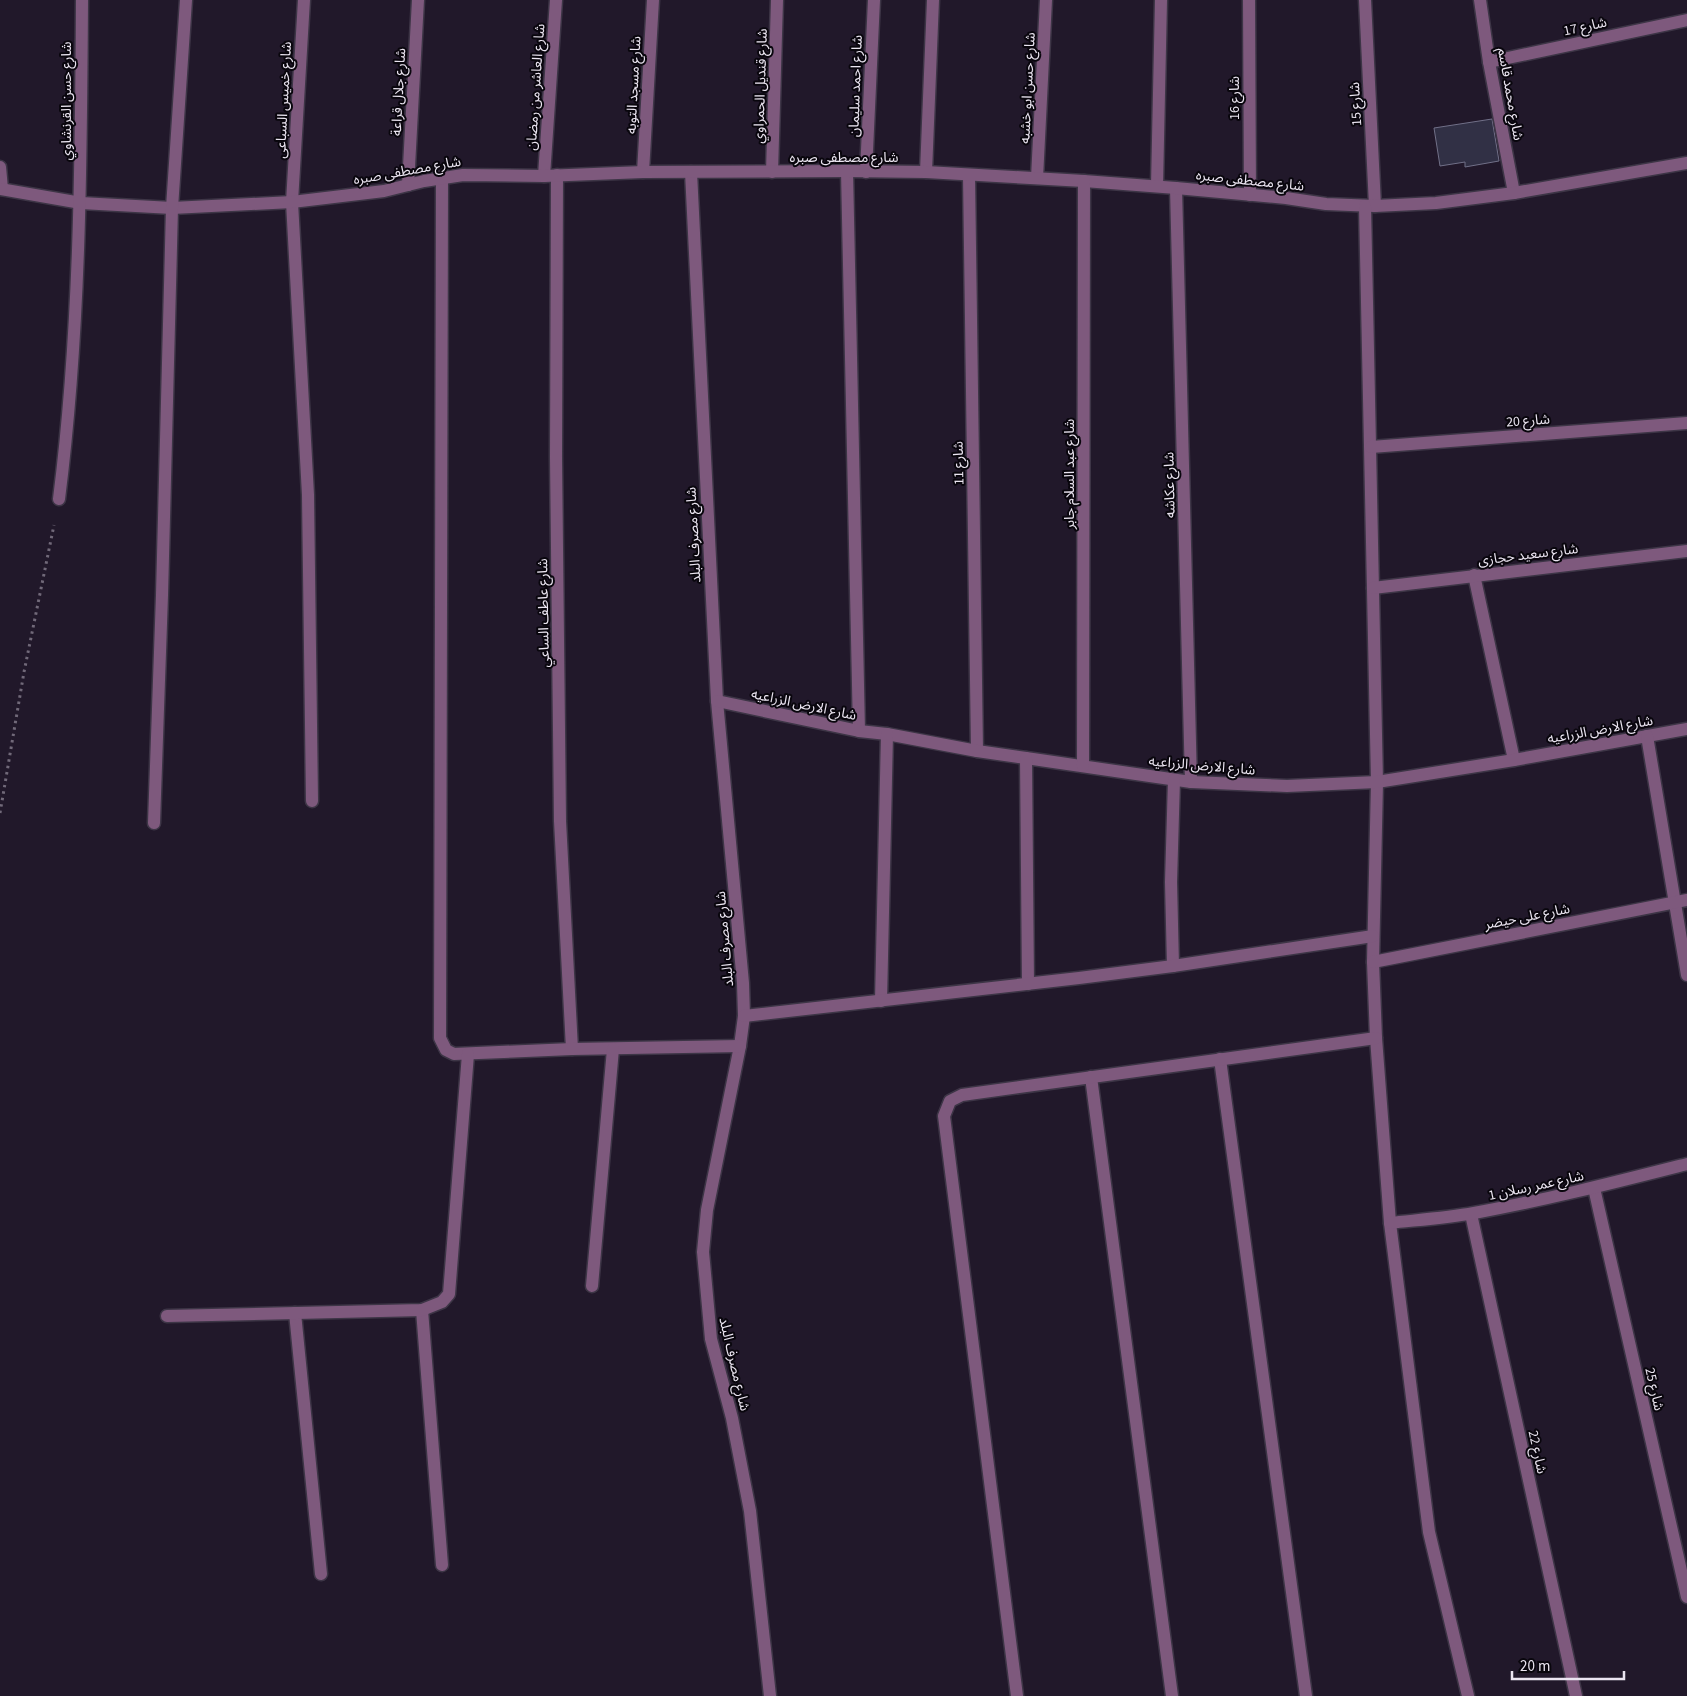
<svg xmlns="http://www.w3.org/2000/svg" width="1687" height="1696" viewBox="0 0 1687 1696" font-family="'Source Sans 3','Noto Sans Arabic',sans-serif">
<style>
.building{fill:#313045;stroke:#717088}
.lines{fill:none;stroke-linecap:round;stroke-linejoin:round}
.street-casing{stroke:#3d3546;stroke-width:15}
.path{stroke:#716979;stroke-width:3;stroke-dasharray:2.5 4;stroke-linecap:butt}
.street{stroke:#7e597d;stroke-width:12}
.labels{text-anchor:middle;stroke-width:4;stroke-linejoin:round;paint-order:stroke}
.street-label{font-size:14px;fill:#ebe5f1;stroke:#09060d}
</style>
<rect width="100%" height="100%" fill="#21182a"/>
<path class="building" d="M1492,119L1499,161L1465,167V162L1440,166L1434,128Z"/>
<g class="lines">
<defs>
<g id="street">
<path d="M304,0L292,202L308,495L312,801"/>
<path d="M1249,0L1250,195"/>
<path d="M1365,0L1375,206"/>
<path d="M1480,0L1489,62L1514,193"/>
<path d="M1489,62L1687,20"/>
<path d="M0,167L2,189"/>
<path d="M847,171L859,731"/>
<path d="M643,172L653,0"/>
<path d="M691,172L717,701L743,983L744,1016L740,1046L707,1210L703,1252L711,1339L732,1418L750,1511L770,1696"/>
<path d="M772,172L777,0"/>
<path d="M866,172L874,0"/>
<path d="M926,172L933,0"/>
<path d="M557,175L556,457L560,821L572,1049"/>
<path d="M969,175L977,751"/>
<path d="M544,176L556,0"/>
<path d="M442,177L440,1038L446,1050L454,1054L572,1049L740,1046"/>
<path d="M1037,178L1046,0"/>
<path d="M408,185L418,0"/>
<path d="M1157,186L1161,0"/>
<path d="M1176,188L1191,782"/>
<path d="M0,189L81,203L172,208L292,202L384,191L424,181L463,175L544,176L643,172L847,171L926,172L1084,181L1176,188L1286,198L1326,204L1375,206L1436,203L1514,193L1687,163"/>
<path d="M1365,206L1377,782L1373,962L1376,1038L1390,1223L1429,1532L1468,1696"/>
<path d="M1371,447L1687,423"/>
<path d="M59,499C80,334 81,167 82,0"/>
<path d="M1474,575L1514,760"/>
<path d="M1373,588L1687,551"/>
<path d="M717,701L859,731L887,734L977,751L1026,758L1191,782L1287,786L1377,782L1514,760L1687,729"/>
<path d="M1647,736L1687,975"/>
<path d="M1026,758L1028,984"/>
<path d="M1083,766L1084,181"/>
<path d="M154,823L162,595L172,208L186,0"/>
<path d="M1373,962L1687,900"/>
<path d="M1173,966L1171,882L1174,780"/>
<path d="M881,1001L887,734"/>
<path d="M744,1016L1079,978L1173,966L1373,936"/>
<path d="M1220,1059L1306,1696"/>
<path d="M1091,1077L1172,1696"/>
<path d="M1594,1188L1687,1597"/>
<path d="M1471,1214L1576,1696"/>
<path d="M1390,1223C1417,1220 1446,1218 1474,1213C1546,1200 1616,1182 1687,1164"/>
<path d="M592,1286L613,1049"/>
<path d="M422,1310L442,1565"/>
<path d="M295,1313L321,1574"/>
<path d="M167,1316L422,1310L442,1302L449,1294L468,1054"/>
<path d="M1017,1696L944,1116L950,1101L962,1095L1376,1038"/>
</g>
</defs>
<use href="#street" class="street-casing"/>
<path class="path" d="M0,813L24,672L54,525"/>
<use href="#street" class="street"/>
</g>
<g class="labels">
<g class="street-label">
<text transform="translate(1585 26) rotate(-12)" y="5">شارع 17</text>
<text transform="translate(633 85) rotate(-87)" y="5">شارع مسجد التوبه</text>
<text transform="translate(760 86) rotate(-88)" y="5">شارع قنديل الحمراوي</text>
<text transform="translate(855 86) rotate(-88)" y="5">شارع احمد سليمان</text>
<text transform="translate(535 87) rotate(-86)" y="5">شارع العاشر من رمضان</text>
<text transform="translate(1027 88) rotate(-87)" y="5">شارع حسن ابو خشبه</text>
<text transform="translate(398 92) rotate(-87)" y="5">شارع جلال قراعة</text>
<text transform="translate(1511 94) rotate(80)" y="5">شارع محمد قاسم</text>
<text transform="translate(1234 98) rotate(-90)" y="5">شارع 16</text>
<text transform="translate(283 100) rotate(-87)" y="5">شارع خميس السباعى</text>
<text transform="translate(66 101) rotate(-90)" y="5">شارع حسن القرنشاوي</text>
<text transform="translate(1355 104) rotate(-93)" y="5">شارع 15</text>
<text x="844" y="162">شارع مصطفى صبره</text>
<text transform="translate(407 170) rotate(-10)" y="5">شارع مصطفى صبره</text>
<text transform="translate(1250 180) rotate(6)" y="5">شارع مصطفى صبره</text>
<text transform="translate(1528 420) rotate(-4)" y="5">شارع 20</text>
<text transform="translate(958 463) rotate(-91)" y="5">شارع 11</text>
<text transform="translate(1069 474) rotate(-90)" y="5">شارع عبد السلام جابر</text>
<text transform="translate(1169 485) rotate(-91)" y="5">شارع عكاشه</text>
<text transform="translate(693 535) rotate(-93)" y="5">شارع مصرف البلد</text>
<text transform="translate(1528 554) rotate(-7)" y="5">شارع سعيد حجازى</text>
<text transform="translate(543 613) rotate(-91)" y="5">شارع عاطف الساعي</text>
<text transform="translate(804 704) rotate(12)" y="5">شارع الارض الزراعيه</text>
<text transform="translate(1600 729) rotate(-10)" y="5">شارع الارض الزراعيه</text>
<text transform="translate(1202 765) rotate(5)" y="5">شارع الارض الزراعيه</text>
<text transform="translate(1527 916) rotate(-11)" y="5">شارع على حيضر</text>
<text transform="translate(724 939) rotate(-95)" y="5">شارع مصرف البلد</text>
<text transform="translate(1536 1185) rotate(-12)" y="5">شارع عمر رسلان 1</text>
<text transform="translate(735 1364) rotate(77)" y="5">شارع مصرف البلد</text>
<text transform="translate(1655 1389) rotate(77)" y="5">شارع 25</text>
<text transform="translate(1538 1452) rotate(78)" y="5">شارع 22</text>
</g>
</g>
<path d="M1512 1671v8h112v-8" fill="none" stroke="#ebe5f1" stroke-width="2.5"/>
<text x="1520" y="1671" font-size="15" fill="#ebe5f1" stroke="#09060d" stroke-width="4" paint-order="stroke">20 m</text>
</svg>
